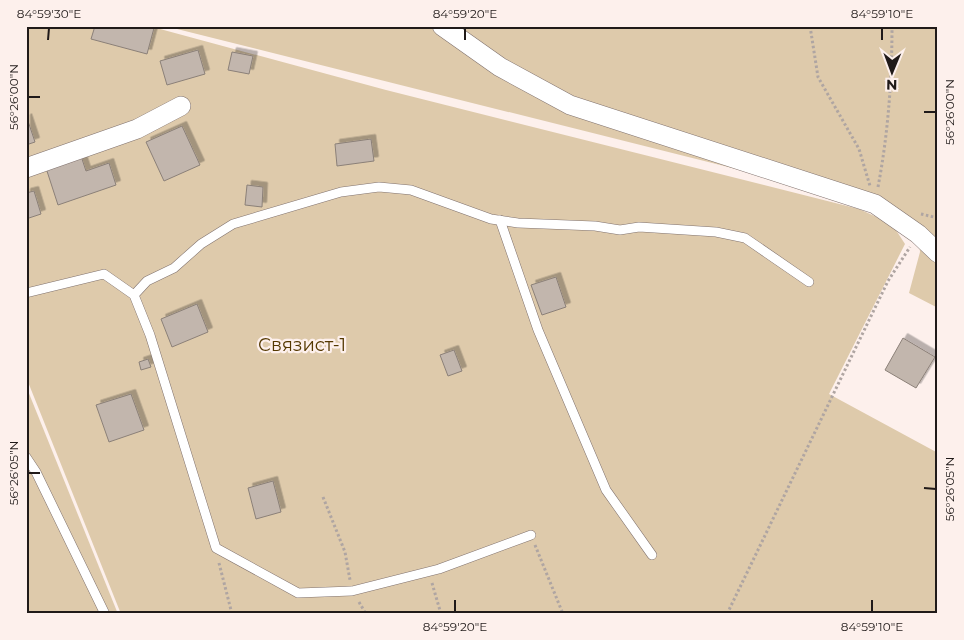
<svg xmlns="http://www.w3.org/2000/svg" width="964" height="640" viewBox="0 0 964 640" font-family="Montserrat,sans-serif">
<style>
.green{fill:#decaab}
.building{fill:#c2b6ad;stroke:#8b8078;filter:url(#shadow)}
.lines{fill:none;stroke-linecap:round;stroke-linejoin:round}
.lane-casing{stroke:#80726e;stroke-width:10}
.street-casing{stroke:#80726e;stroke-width:20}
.path{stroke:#afa5a2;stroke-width:3;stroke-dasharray:2.5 2.5;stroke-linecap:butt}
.lane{stroke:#fff;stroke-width:9}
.street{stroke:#fff;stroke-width:19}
.ticks{fill:none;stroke:#201a19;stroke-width:2}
.labels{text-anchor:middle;stroke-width:4.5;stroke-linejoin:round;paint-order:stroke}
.park-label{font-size:18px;fill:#543800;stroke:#fdf0ec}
.neatline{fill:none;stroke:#201a19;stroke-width:2}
.ticks-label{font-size:12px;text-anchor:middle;fill:#201a19}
</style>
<defs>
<filter id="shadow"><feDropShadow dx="4.5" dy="-4.5" stdDeviation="0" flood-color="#0004"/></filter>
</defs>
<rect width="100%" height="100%" fill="#fdf0ec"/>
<g class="green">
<path d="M26,26H149L386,90L859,209L892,224L905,244L829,394L938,453V614H121L26,377Z"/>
<path d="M165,26H938V308L909,293L920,252L918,233L852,198Z"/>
<path d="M26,386L118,614H26Z"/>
</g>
<g class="building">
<path d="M95,26H147L154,28L147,54L91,39Z"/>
<path d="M198,50L205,74L167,85L160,61Z"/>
<path d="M232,52L253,56L249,74L228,70Z"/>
<path d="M27,118L35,142L26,145V119Z"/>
<path d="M182,126L200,165L164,181L146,142Z"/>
<path d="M371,139L374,161L337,166L335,144Z"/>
<path d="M81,156L86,171L109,163L116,185L58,205L46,168Z"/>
<path d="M247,185L263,187L262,207L245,205Z"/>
<path d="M34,191L41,214L26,219V193Z"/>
<path d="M556,277L566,307L542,315L531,285Z"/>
<path d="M197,304L208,332L172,347L161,319Z"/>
<path d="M903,338L935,357L916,388L885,370Z"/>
<path d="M454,350L462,371L448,376L440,355Z"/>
<path d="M148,359L151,367L141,370L139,362Z"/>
<path d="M131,394L144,430L109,442L96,405Z"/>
<path d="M273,481L281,512L256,519L248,488Z"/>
</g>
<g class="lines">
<defs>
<g id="lane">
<path d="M500,220L538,330L606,490L652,555"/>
<path d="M26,293L104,274L134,295L150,335L216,548L298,593L352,591L439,569L531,535"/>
<path d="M134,295L147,281L174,268L201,244L233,224L341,192L379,187L411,190L491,219L518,223L595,226L620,230L639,227L716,232L745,238L809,282"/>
<path d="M26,457L36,472L105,614"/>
</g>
<g id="street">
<path d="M442,26L500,67L570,105L875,204L918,234L938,253"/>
<path d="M26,168L137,129L181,106"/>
</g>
</defs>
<use href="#lane" class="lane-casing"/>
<use href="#street" class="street-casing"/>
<g class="path">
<path d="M810,26L818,77L859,149L870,186"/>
<path d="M878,187C888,134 892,81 892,26"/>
<path d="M921,214L938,218"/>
<path d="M323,497L345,552L350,580"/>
<path d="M535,545L563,614"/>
<path d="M219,563L232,614"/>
<path d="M432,583L441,614"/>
<path d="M359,602L366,614"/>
<path d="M727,614L888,281L910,247"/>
</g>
<use href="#lane" class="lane"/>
<use href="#street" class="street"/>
</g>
<path class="ticks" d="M48,40L49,28M465,40V28M882,40V28M28,97H40M924,112H936M28,473H40M924,488L936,489M455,612V600M872,612V600"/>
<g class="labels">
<g class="park-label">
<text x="302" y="351">Связист-1</text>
</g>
</g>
<rect width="964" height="640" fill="none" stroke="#fdf0ec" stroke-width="55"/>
<g transform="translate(892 72) rotate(181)" stroke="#fdf0ec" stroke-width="4" paint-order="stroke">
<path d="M0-4L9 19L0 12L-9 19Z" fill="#201a19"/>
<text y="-8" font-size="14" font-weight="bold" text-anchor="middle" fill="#201a19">N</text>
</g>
<rect x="28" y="28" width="908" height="584" class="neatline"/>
<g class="ticks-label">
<text x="49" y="18">84°59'30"E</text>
<text x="465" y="18">84°59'20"E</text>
<text x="882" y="18">84°59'10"E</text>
<text transform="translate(14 97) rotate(-90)" y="4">56°26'00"N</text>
<text transform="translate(950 112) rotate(-90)" y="4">56°26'00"N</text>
<text transform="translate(14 473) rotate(-90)" y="4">56°26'05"N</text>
<text transform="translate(950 489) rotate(-90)" y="4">56°26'05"N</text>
<text x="455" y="631">84°59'20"E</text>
<text x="872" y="631">84°59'10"E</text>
</g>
</svg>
